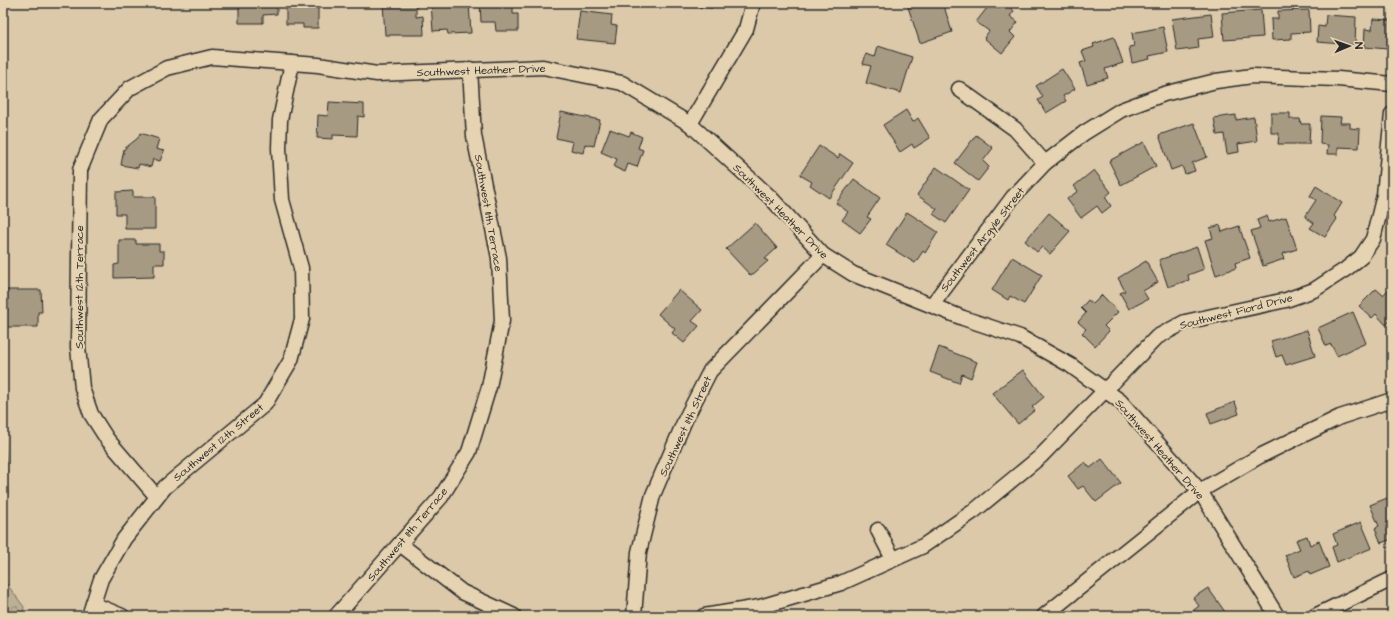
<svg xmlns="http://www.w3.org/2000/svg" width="1395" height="619" viewBox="0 0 1395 619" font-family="'Architects Daughter',sans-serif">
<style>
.forest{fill:url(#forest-crowns);stroke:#746d60}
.building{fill:#a79a83;stroke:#2b2b2b}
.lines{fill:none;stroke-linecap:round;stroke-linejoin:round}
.minor-casing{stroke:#2b2b2b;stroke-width:17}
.minor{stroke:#e6d3b1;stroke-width:14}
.labels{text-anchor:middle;stroke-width:4;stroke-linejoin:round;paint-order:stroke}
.street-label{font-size:11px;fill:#2b2b2b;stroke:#e6d3b1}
</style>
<defs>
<pattern id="forest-crowns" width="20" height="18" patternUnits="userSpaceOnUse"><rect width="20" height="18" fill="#bdaf94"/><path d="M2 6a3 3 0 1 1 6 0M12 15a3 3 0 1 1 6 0" fill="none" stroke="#9a8f79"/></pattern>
</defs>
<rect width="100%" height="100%" fill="#dbc9a9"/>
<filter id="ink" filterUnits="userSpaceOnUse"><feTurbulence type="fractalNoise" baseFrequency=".025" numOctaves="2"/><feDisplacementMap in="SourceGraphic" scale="8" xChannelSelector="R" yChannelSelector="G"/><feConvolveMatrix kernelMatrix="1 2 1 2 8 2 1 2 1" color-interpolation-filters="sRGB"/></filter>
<g filter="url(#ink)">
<g class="forest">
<path d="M3,408L8,493L3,526Z"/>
<path d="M3,579L24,607L23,616H3Z"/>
</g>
<g class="building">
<path d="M246,3H277V14L263,15V23H239V6H246Z"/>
<path d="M286,3H318V28H303V24H286Z"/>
<path d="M383,3H416V17L423,16L424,35H385Z"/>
<path d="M431,3H469L471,33L448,34L447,30L433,31Z"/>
<path d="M480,3H513V14H518V31H496L495,22H481Z"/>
<path d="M679,3H713L712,8L679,6Z"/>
<path d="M919,3H928L929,6L943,3L952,32L920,43L908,7Z"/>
<path d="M991,3L999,9L1004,3L1014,11L1010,16L1018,22L1010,32L1015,37L1002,53L984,38L989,31L976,22Z"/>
<path d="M1261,10L1263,37L1224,40L1222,13Z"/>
<path d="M1309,10L1310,32L1291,33V39L1272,40L1271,19H1278V11Z"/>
<path d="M580,11L612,15L611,25L617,26L615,43L576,39Z"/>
<path d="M1211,14L1214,37L1198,39L1199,48L1177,51L1172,19Z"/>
<path d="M1326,15L1356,17L1355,45L1317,42L1318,26L1325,27Z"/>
<path d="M1373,19L1392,20V44H1388V49L1364,47L1365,29L1372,30Z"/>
<path d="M1163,27L1168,52L1149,56L1150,59L1132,63L1129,47L1134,46L1132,33Z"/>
<path d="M1114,37L1123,63L1105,69L1108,78L1087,84L1080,63L1086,61L1082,51L1094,47L1093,44Z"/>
<path d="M878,46L912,57L901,93L866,83L871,66L863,64L866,54L875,57Z"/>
<path d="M1062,69L1075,89L1063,96L1066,101L1046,113L1038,100L1043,97L1036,86Z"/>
<path d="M329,102L364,104V117L358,116L357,136L333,135V139L317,138L318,115L328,116Z"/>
<path d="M906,110L913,122L918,118L930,138L914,148L912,144L900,152L883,125Z"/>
<path d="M561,112L600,120L594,146L585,144L583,153L571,150L573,142L556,138Z"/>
<path d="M1271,113H1290V119H1300L1301,124H1310L1309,144H1278L1279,133H1271Z"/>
<path d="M1236,115V120L1254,117L1257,141L1238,144L1239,152L1227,154L1224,134L1217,135L1214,118Z"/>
<path d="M1321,116L1341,117L1340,123H1350V128L1360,129L1359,148L1338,147V154H1327L1328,145L1320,144Z"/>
<path d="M1194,123L1207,157L1192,163L1195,171L1185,174L1182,166L1171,170L1159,135Z"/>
<path d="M610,129L629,136L631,132L642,137L638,148L643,150L637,167L628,164L625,172L614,167L617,159L601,152Z"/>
<path d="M140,133L159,139L156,149L164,151L160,161L153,159L151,167L139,164L138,168L121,165L124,149L138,138Z"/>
<path d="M976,135L993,148L983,161L989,167L978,181L955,163Z"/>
<path d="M1144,142L1156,166L1121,185L1109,161Z"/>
<path d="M819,146L838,158L840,154L853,163L829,198L810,185L812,182L800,175Z"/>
<path d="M936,167L969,190L946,223L933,214L937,209L917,195Z"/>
<path d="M1094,170L1111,192L1105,197L1111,206L1102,213L1097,206L1081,218L1067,199L1078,191L1074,186Z"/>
<path d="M854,179L880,198L867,217L871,219L860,233L842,220L848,212L836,203Z"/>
<path d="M1316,186L1342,203L1334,216L1337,219L1325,237L1310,228L1314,223L1305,217L1316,200L1310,196Z"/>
<path d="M133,191V197H155V229H125V214H116V192Z"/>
<path d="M907,212L938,232L925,253L923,251L915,263L886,245Z"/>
<path d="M1049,213L1070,231L1050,254L1042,247L1037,252L1025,241Z"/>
<path d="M1267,216L1269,222L1286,217L1297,249L1282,254L1284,259L1263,266L1251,231L1260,228L1257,220Z"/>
<path d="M755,223L777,248L765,259L768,261L751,276L726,249Z"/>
<path d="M1220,225L1222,232L1239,226L1250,258L1235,263L1236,268L1216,275L1205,240L1213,238L1210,228Z"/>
<path d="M119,240H136V244H159V251H164V264H154V277L114,278V265L119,264Z"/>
<path d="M1197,247L1204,269L1188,275L1189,280L1168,287L1159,260Z"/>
<path d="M1012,257L1042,275L1024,304L1010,296L1008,300L992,290Z"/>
<path d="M1146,261L1158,282L1143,291L1148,299L1129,309L1120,293L1125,291L1118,278Z"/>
<path d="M1392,286V319L1386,325L1376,314L1372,318L1359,306L1376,289L1383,295Z"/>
<path d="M4,290H41L42,312H38V327H4Z"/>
<path d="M679,290L702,310L692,321L699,326L684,343L672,333L675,329L658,314Z"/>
<path d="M1102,295L1118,312L1104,326L1109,331L1095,346L1082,333L1086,329L1078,322L1086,313L1081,308L1088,300L1093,304Z"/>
<path d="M1353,312L1366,343L1337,356L1331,344L1326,346L1318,328Z"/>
<path d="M1307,330L1315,356L1286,365L1282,355L1276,357L1271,341Z"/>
<path d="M939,347L977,362L971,378L962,374L959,383L930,372Z"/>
<path d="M1023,370L1044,397L1032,407L1035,410L1018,424L992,393Z"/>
<path d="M1235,402L1239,414L1211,424L1207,413Z"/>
<path d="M1102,459L1121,483L1096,502L1083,486L1078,489L1068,476L1085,462L1090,468Z"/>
<path d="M1392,496V539L1381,543L1375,528L1379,526L1370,505Z"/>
<path d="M1361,522L1372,548L1337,562L1332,547L1337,545L1333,534Z"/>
<path d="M1307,536L1310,545L1319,541L1329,567L1310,575L1309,571L1294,577L1285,555L1300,549L1296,540Z"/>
<path d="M1208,588L1228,616H1186L1199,606L1193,598Z"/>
</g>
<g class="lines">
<defs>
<g id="minor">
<path d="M959,89L1015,129L1045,163"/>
<path d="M690,124L746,29L753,3"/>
<path d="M932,305L1013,197L1045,163L1084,133L1121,110L1164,94L1216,81L1252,76L1338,79L1392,84"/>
<path d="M157,497L107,439L91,414L82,388L78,347L80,170L101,119L130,88L167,68L212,57L318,65L377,74L543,67L622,83L690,124L770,197L823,255L853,274L963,318L1020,337L1070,365L1120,401L1200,491L1277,616"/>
<path d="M878,530L893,559"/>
<path d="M400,544L462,592L514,616"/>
<path d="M93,604L122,616"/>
<path d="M89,616L101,579L124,539L165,487L265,404L291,360L302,319L301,268L282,200L279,148L280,120L292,63"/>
<path d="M336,616L441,497L469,452L489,387L502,321L499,258L474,136L470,69"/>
<path d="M634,616L639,552L653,495L685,420L710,371L823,255"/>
<path d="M704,616L760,607L841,583L923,546L974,511L1040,457L1157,337L1185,322L1286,300L1314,290L1346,269L1361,257L1373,239L1384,195L1392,114"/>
<path d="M1044,616L1200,491L1260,456L1340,417L1392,400"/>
<path d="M1315,616L1392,579"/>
</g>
</defs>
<use href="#minor" class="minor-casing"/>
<use href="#minor" class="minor"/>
</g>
</g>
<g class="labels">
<g class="street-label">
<text transform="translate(481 70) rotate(-2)" y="4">Southwest Heather Drive</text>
<text transform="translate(781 211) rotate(45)" y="4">Southwest Heather Drive</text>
<text transform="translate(489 213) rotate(80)" y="4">Southwest 11th Terrace</text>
<text transform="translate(982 239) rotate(-52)" y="4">Southwest Argyle Street</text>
<text transform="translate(79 287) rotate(-90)" y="4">Southwest 12th Terrace</text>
<text transform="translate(1236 311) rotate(-14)" y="4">Southwest Fiord Drive</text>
<text transform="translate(685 426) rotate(-65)" y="4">Southwest 11th Street</text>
<text transform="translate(218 442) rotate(-40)" y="4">Southwest 12th Street</text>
<text transform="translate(1160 449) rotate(49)" y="4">Southwest Heather Drive</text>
<text transform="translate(407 534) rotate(-50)" y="4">Southwest 11th Terrace</text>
</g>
</g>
<rect width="1395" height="619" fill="none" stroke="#e6d3b1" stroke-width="16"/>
<rect x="8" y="8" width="1379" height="603" fill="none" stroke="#2b2b2b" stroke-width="1.5" filter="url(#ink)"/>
<g transform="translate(1349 46) rotate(88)" stroke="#e6d3b1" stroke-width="3" paint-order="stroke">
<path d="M0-3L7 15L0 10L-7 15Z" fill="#2b2b2b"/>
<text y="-6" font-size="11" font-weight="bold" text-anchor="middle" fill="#2b2b2b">N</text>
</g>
</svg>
